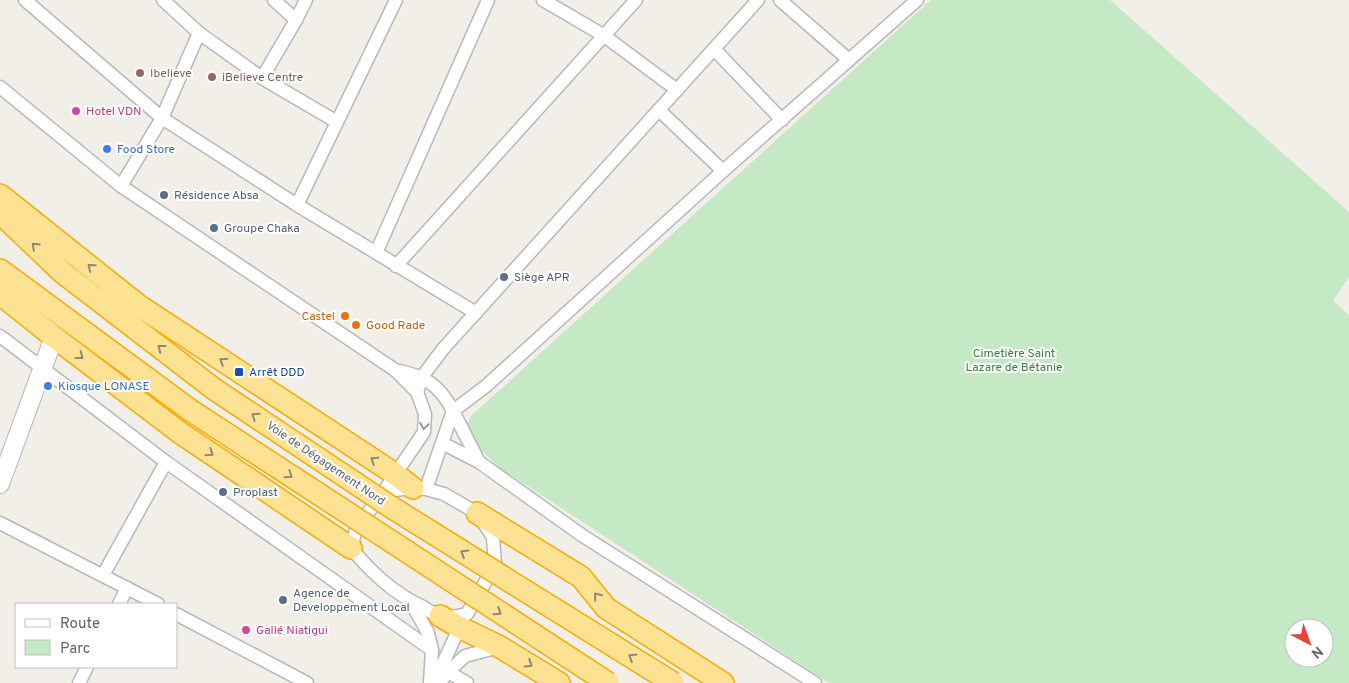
<svg xmlns="http://www.w3.org/2000/svg" width="1349" height="683" viewBox="0 0 1349 683" font-family="Overpass,sans-serif">
<style>
.green{fill:#c5e8c5;fill-rule:evenodd}
.lines{fill:none;stroke-linecap:round;stroke-linejoin:round}
.street-casing{stroke:#b5b8bc;stroke-width:15}
.secondary-casing{stroke:#b6babf;stroke-width:20}
.highway-casing{stroke:#f9ab00;stroke-width:24}
.street{stroke:#fff;stroke-width:12}
.secondary{stroke:#fff;stroke-width:18}
.highway{stroke:#fde293;stroke-width:21}
.highway-bridge-casing{stroke:#f9ab00;stroke-width:24;stroke-linecap:butt}
.highway-bridge{stroke:#fde293;stroke-width:21}
.oneway{stroke:#8e8975}
.oneway2{stroke:#979a9d}
.education-dot{fill:#8d6e63;stroke:#fff;stroke-width:2}
.hotel-dot{fill:#d1479c;stroke:#fff;stroke-width:2}
.shop-dot{fill:#3f7fe0;stroke:#fff;stroke-width:2}
.service-dot{fill:#5c6f8a;stroke:#fff;stroke-width:2}
.food-dot{fill:#e8710a;stroke:#fff;stroke-width:2}
.transit-dot{fill:#1a4fb4;stroke:#fff;stroke-width:2}
.labels{text-anchor:middle;stroke-width:4;stroke-linejoin:round;paint-order:stroke}
.education-label{font-size:12px;fill:#785e54;stroke:#fff;text-anchor:start}
.hotel-label{font-size:12px;fill:#b23c85;stroke:#fff;text-anchor:start}
.shop-label{font-size:12px;fill:#366cbe;stroke:#fff;text-anchor:start}
.service-label{font-size:12px;fill:#4e5e75;stroke:#fff;text-anchor:start}
.food-label{font-size:12px;fill:#c56008;stroke:#fff;text-anchor:end}
.park-label{font-size:12px;fill:#348238;stroke:#fff}
.transit-label{font-size:12px;fill:#164399;stroke:#fff;text-anchor:start}
.street-label{font-size:12px;fill:#5f6368;stroke:#fff}
</style>
<rect width="100%" height="100%" fill="#f1efe8"/>
<path class="green" d="M931,0H1110L1349,212V277L1333,301L1349,315V683H829L503,470C485,455 476,446 467,424L472,415ZM1294,628H1324V658H1294Z"/>
<g class="lines">
<defs>
<g id="street">
<path d="M25,0L162,118L297,205L476,313"/>
<path d="M163,0L199,33L262,78L337,122"/>
<path d="M274,0L296,20"/>
<path d="M543,0L603,35L677,90"/>
<path d="M780,0L849,60"/>
<path d="M714,49L782,120"/>
<path d="M262,78L296,20L306,0"/>
<path d="M0,87L121,186L395,370L417,392L425,414L424,432L384,491"/>
<path d="M659,110L723,171"/>
<path d="M121,186L162,118L199,33"/>
<path d="M297,205L396,0"/>
<path d="M376,253L488,0"/>
<path d="M396,266L636,0"/>
<path d="M0,336L166,462L432,650"/>
<path d="M395,370C425,376 439,384 453,411L426,489"/>
<path d="M417,392L422,377L443,349L758,0"/>
<path d="M442,443L479,462L583,536L815,683"/>
<path d="M479,462L453,411L486,386L723,171L917,0"/>
<path d="M413,488L426,489L444,494L477,513L493,537L495,565L467,614C458,616 449,618 440,616C434,614 428,610 423,607C393,593 372,573 351,548L356,529L384,491Z"/>
<path d="M0,523L158,604"/>
<path d="M103,575L166,462"/>
<path d="M411,602L428,633L432,650L430,683"/>
<path d="M119,604L127,588"/>
<path d="M176,614L307,683"/>
<path d="M448,672L467,683"/>
<path d="M79,683L87,667"/>
<path d="M434,683L462,622"/>
<path d="M439,683L448,672L465,656L499,647"/>
</g>
<path id="secondary" d="M0,484L54,337"/>
<g id="highway">
<path d="M0,195L138,305L395,474L413,488"/>
<path d="M0,213L63,273L214,389"/>
<path d="M0,270L190,410"/>
<path d="M0,294L54,337L179,432L351,548"/>
<path d="M477,513L581,577L606,608L723,683"/>
<path d="M440,616L459,627L500,647L559,683"/>
</g>
</defs>
<use href="#street" class="street-casing"/>
<use href="#secondary" class="secondary-casing"/>
<use href="#highway" class="highway-casing"/>
<use href="#street" class="street"/>
<use href="#secondary" class="secondary"/>
<use href="#highway" class="highway"/>
<defs>
<g id="highway-bridge">
<path d="M214,389L391,507L673,683"/>
<path d="M190,410L608,683"/>
</g>
</defs>
<use href="#highway-bridge" class="highway-bridge-casing"/>
<use href="#highway-bridge" class="highway-bridge"/>
</g>
<defs><path id="oneway-chevron" d="M-2-3.5L2.5 0L-2 3.5" fill="none" stroke-width="1.6" stroke-linecap="round" stroke-linejoin="round" transform="scale(1.25)"/></defs>
<g class="oneway">
<use href="#oneway-chevron" transform="translate(35 246) rotate(-137)"/>
<use href="#oneway-chevron" transform="translate(91 267) rotate(-141)"/>
<use href="#oneway-chevron" transform="translate(161 348) rotate(-142)"/>
<use href="#oneway-chevron" transform="translate(80 356) rotate(37)"/>
<use href="#oneway-chevron" transform="translate(223 361) rotate(-147)"/>
<use href="#oneway-chevron" transform="translate(255 416) rotate(-146)"/>
<use href="#oneway-chevron" transform="translate(210 453) rotate(34)"/>
<use href="#oneway-chevron" transform="translate(374 460) rotate(-147)"/>
<use href="#oneway-chevron" transform="translate(289 475) rotate(34)"/>
<use href="#oneway-chevron" transform="translate(464 553) rotate(-148)"/>
<use href="#oneway-chevron" transform="translate(597 596) rotate(-129)"/>
<use href="#oneway-chevron" transform="translate(498 612) rotate(33)"/>
<use href="#oneway-chevron" transform="translate(632 657) rotate(-148)"/>
<use href="#oneway-chevron" transform="translate(529 664) rotate(32)"/>
</g>
<use class="oneway2" href="#oneway-chevron" transform="translate(424 426) rotate(99)"/>
<g class="education-dot">
<circle cx="140" cy="73" r="5"/>
<circle cx="212" cy="77" r="5"/>
</g>
<g class="hotel-dot">
<circle cx="76" cy="111" r="5"/>
<circle cx="246" cy="630" r="5"/>
</g>
<g class="shop-dot">
<circle cx="107" cy="149" r="5"/>
<circle cx="48" cy="386" r="5"/>
</g>
<g class="service-dot">
<circle cx="164" cy="195" r="5"/>
<circle cx="214" cy="228" r="5"/>
<circle cx="504" cy="277" r="5"/>
<circle cx="223" cy="492" r="5"/>
<circle cx="283" cy="600" r="5"/>
</g>
<g class="food-dot">
<circle cx="345" cy="316" r="5"/>
<circle cx="356" cy="325" r="5"/>
</g>
<rect class="transit-dot" x="234" y="367" width="10" height="10" rx="2.5"/>
<g class="labels">
<g class="education-label">
<text x="150" y="77">Ibelieve</text>
<text x="222" y="81">iBelieve Centre</text>
</g>
<g class="hotel-label">
<text x="86" y="115">Hotel VDN</text>
<text x="256" y="634">Gallé Niatigui</text>
</g>
<g class="shop-label">
<text x="117" y="153">Food Store</text>
<text x="58" y="390">Kiosque LONASE</text>
</g>
<g class="service-label">
<text x="174" y="199">Résidence Absa</text>
<text x="224" y="232">Groupe Chaka</text>
<text x="514" y="281">Siège APR</text>
<text x="233" y="496">Proplast</text>
<text x="293" y="597">Agence de<tspan x="293" dy="14">Developpement Local</tspan></text>
</g>
<g class="food-label">
<text x="335" y="320">Castel</text>
<text x="366" y="329" text-anchor="start">Good Rade</text>
</g>
<g class="park-label">
<text x="1014" y="357">Cimetière Saint<tspan x="1014" dy="14">Lazare de Bétanie</tspan></text>
</g>
<g class="transit-label">
<text x="249" y="376">Arrêt DDD</text>
</g>
<g class="street-label">
<text transform="translate(326 463) rotate(34)" y="4">Voie de Dégagement Nord</text>
</g>
</g>
<rect x="15" y="603" width="162" height="65" fill="#ffffff" stroke="#bfc1c3"/>
<rect x="25" y="619" width="25" height="8" fill="#ffffff" stroke="#bfc1c3"/>
<text x="60" y="628" font-size="15" fill="#5f6368">Route</text>
<rect x="25" y="640" width="25" height="15" fill="#c5e8c5" stroke="#bfc1c3"/>
<text x="60" y="653" font-size="15" fill="#5f6368">Parc</text>
<g transform="translate(1309 643) rotate(139)"><circle r="24" fill="#ffffff" stroke="#bfc1c3"/>
<path d="M0-4L9 19L0 12L-9 19Z" fill="#ea4335"/>
<text y="-8" font-size="14" font-weight="bold" text-anchor="middle" fill="#5f6368">N</text>
</g>
</svg>
